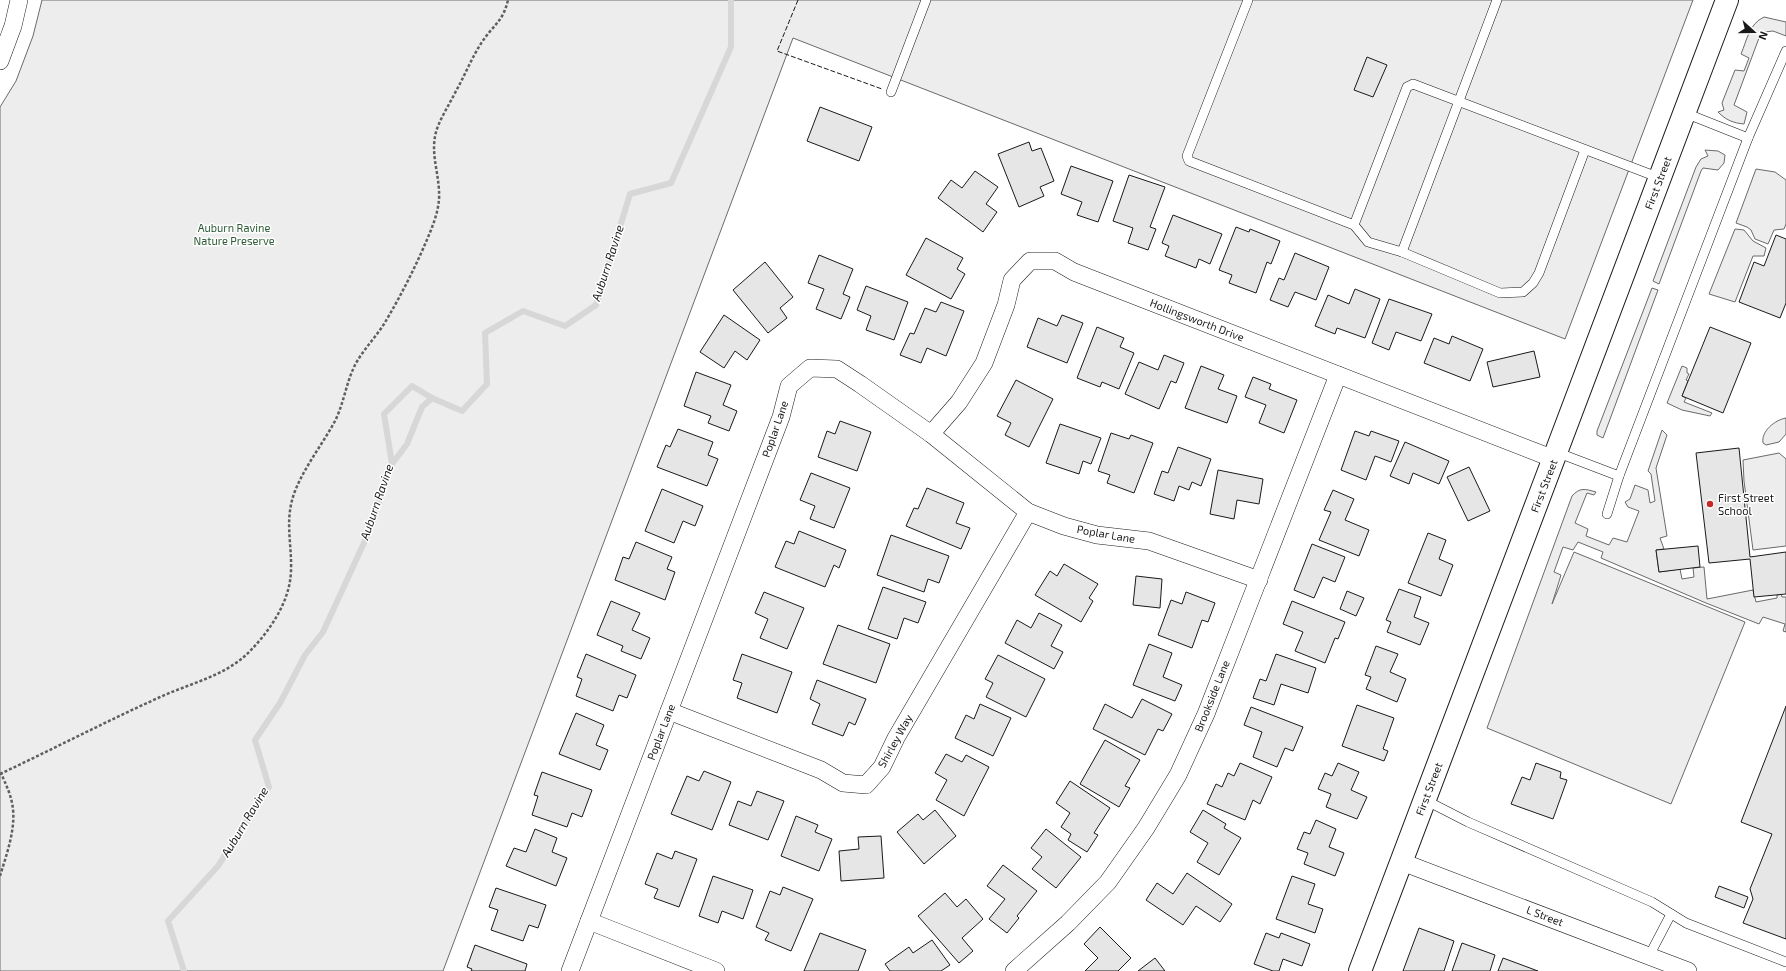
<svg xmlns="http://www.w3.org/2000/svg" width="1786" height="971" viewBox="0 0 1786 971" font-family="'Exo 2',sans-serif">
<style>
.green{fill:#ededed;stroke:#6a6a6a}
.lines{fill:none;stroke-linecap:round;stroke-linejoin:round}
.stream{stroke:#d7d7d7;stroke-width:6}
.building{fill:#e6e6e6;stroke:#1a1a1a}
.lane-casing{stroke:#1a1a1a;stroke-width:10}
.street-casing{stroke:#1a1a1a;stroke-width:18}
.secondary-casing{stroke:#1a1a1a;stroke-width:24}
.path{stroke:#5f5f5f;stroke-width:2.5;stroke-dasharray:3 2;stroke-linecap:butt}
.lane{stroke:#fff;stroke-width:9}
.street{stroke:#fff;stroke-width:17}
.secondary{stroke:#fff;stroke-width:22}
.fence{stroke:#1a1a1a;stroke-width:1;stroke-dasharray:5 2;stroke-linecap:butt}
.poi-dot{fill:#c62828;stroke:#fff;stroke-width:1.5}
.labels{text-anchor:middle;stroke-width:3;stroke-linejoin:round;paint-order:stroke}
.street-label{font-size:11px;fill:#1a1a1a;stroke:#fff}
.park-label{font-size:11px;fill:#2b5a34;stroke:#fff}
.poi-label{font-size:11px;fill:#1a1a1a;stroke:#fff;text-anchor:start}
.water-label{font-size:12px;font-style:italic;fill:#1a1a1a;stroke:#fff}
</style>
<rect width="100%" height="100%" fill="#fff"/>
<g class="green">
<path d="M42,0H1693L1565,339L793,38L443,971H0V107L16,81L33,36Z"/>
<path d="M1764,17L1786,22V36L1773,31L1765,32L1759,38L1734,105L1747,112L1744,124C1733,123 1726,120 1718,112L1724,110L1722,103L1735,70L1744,71L1749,58L1741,54C1747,40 1749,24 1764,17Z"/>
<path d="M1705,150L1718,151L1725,155L1724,163L1718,170L1703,168L1701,171L1659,284L1653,281L1696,167L1701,159L1708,156Z"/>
<path d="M1756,169L1775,172L1786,180V224L1784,229L1774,230L1768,244L1755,239L1751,230L1747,227L1736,223Z"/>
<path d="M1735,229L1744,230L1753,241L1766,248L1764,256H1753L1735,302L1709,294Z"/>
<path d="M1652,288L1658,290L1603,438L1597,435V431Z"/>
<path d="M1682,366L1687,368V373L1689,374L1686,380L1688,381L1682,396L1686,398L1684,402L1712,413L1710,416L1682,410L1667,403Z"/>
<path d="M1786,418V434L1779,442L1766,445L1763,443C1761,431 1775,420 1786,418Z"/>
<path d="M1662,430L1667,435L1656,468L1667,536L1660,538L1664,549L1656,550L1659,572L1680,569L1682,579L1694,577L1693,568L1704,567L1707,599L1753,590L1756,602L1777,598V595L1781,594L1782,597H1786V632L1783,631L1785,624L1763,617L1759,624L1706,603L1601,558L1603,552L1578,542L1573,550L1563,547L1554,572L1561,575L1552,604L1574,552L1745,622L1671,804L1487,728L1572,496C1580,487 1585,489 1596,492L1594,495L1587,493L1575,523L1588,529L1586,536L1609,545L1613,538L1627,542L1639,511L1628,507L1625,502L1630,499L1635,485L1648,490L1650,503L1655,501L1651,474L1648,471Z"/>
<path d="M1779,453L1786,459V546L1753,550L1744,481L1743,460Z"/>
</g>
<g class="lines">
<g class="stream">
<path d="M392,464L407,444L422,407L432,398"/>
<path d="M184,971L168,921L218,866L269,787L255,740L280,703L305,655L323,632L369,532L392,464L384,414L412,386L432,398L462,411L487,384L485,333L523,311L565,326L596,305L630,194L671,183L731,47V0"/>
</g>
</g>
<g class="building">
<path d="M1367,57L1387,65L1373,97L1354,90Z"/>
<path d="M820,107L872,127L859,161L807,141Z"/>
<path d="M1029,142L1032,151L1041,148L1054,181L1040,187L1044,196L1019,207L998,154Z"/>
<path d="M1071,166L1113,181L1098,222L1077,215L1082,202L1061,194Z"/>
<path d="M975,171L998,187L986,204L997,212L983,232L938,198L951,180L962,188Z"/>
<path d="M1129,175L1165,187L1150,227L1156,229L1148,250L1128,243L1133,228L1113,221Z"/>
<path d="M1173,215L1222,234L1210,264L1199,259L1196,268L1165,256L1169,246L1162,243Z"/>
<path d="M1236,227L1249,232L1250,229L1280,241L1271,264L1267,262L1256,293L1229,283L1232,275L1219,270Z"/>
<path d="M1776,235L1786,239V303L1780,318L1739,302L1754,262L1764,266Z"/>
<path d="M926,238L963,258L957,269L965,274L951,299L906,275Z"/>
<path d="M1295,253L1329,267L1316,300L1295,292L1288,307L1270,300L1279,278L1284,280Z"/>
<path d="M819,255L853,269L843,294L850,297L841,319L816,309L824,289L808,283Z"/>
<path d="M765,262L793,297L780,308L787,318L768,333L733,290Z"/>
<path d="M866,286L908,302L894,340L866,330L871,316L857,310Z"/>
<path d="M1355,289L1380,299L1365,338L1337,328L1335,334L1315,326L1328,295L1349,304Z"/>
<path d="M1389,299L1432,314L1421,341L1396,332L1389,350L1372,343Z"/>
<path d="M941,302L964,311L946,356L927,348L921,363L900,355L910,333L914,334L925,308L936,312Z"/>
<path d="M724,315L760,340L747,360L735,351L724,368L700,352Z"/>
<path d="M1062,315L1083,323L1067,363L1027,347L1038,318L1057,326Z"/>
<path d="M1097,327L1124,338L1120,347L1134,353L1119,389L1102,382L1100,387L1077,378Z"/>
<path d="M1710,327L1751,343L1723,413L1682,396Z"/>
<path d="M1452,336L1483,349L1470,381L1424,363L1434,338L1449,344Z"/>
<path d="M1534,351L1540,377L1493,387L1487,362Z"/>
<path d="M1164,355L1184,363L1176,383L1171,381L1159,409L1125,394L1139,362L1158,370Z"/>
<path d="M1201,366L1224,375L1218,389L1237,396L1227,423L1185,408Z"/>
<path d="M696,372L731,385L723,405L737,411L729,431L708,423L711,416L684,406Z"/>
<path d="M1253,377L1271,384L1269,389L1297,400L1284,433L1259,423L1266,405L1245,397Z"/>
<path d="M1016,380L1053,399L1029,447L1005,435L1011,423L997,416Z"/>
<path d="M840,421L871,432L857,471L818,457L827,431L835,434Z"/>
<path d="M1060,424L1101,438L1091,464L1083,461L1079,474L1046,463Z"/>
<path d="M678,429L713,442L708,455L718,459L707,486L657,467L666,445L670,447Z"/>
<path d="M1355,431L1369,436L1371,431L1399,441L1391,462L1375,456L1366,480L1341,470Z"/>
<path d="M1111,433L1129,439L1131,435L1153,443L1134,493L1107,483L1110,475L1098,471Z"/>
<path d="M1405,442L1449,461L1439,484L1413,473L1409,484L1390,476Z"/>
<path d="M1178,447L1211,459L1201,486L1192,482L1189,490L1179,486L1174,501L1154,494L1162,471L1168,473Z"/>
<path d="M1739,448L1750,557L1786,552V594L1754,597L1750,559L1709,563L1696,453Z"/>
<path d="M1469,467L1490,511L1468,521L1447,477Z"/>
<path d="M1218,470L1263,479L1259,504L1237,500L1234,519L1210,514Z"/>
<path d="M811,473L850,488L834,528L810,519L815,506L800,500Z"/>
<path d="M927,488L964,503L956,523L970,528L961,549L906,526L914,508L918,509Z"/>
<path d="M662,489L703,506L695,526L683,521L674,543L645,531Z"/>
<path d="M1333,490L1354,499L1345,520L1369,530L1359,556L1319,540L1331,512L1324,510Z"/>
<path d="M799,531L846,550L839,568L834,565L825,587L775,567L786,541L794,544Z"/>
<path d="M1428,533L1446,540L1439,559L1453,565L1441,596L1408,583Z"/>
<path d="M891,535L949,556L939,583L928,579L924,592L877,575Z"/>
<path d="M636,542L672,557L667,569L675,572L665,600L615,580L623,557L629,559Z"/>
<path d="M1312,544L1345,557L1335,582L1323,577L1314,598L1294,590Z"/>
<path d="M1698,546L1700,567L1659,572L1656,550Z"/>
<path d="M1064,564L1098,584L1089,598L1093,601L1081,622L1035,595L1050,571L1057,576Z"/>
<path d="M1136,576L1162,579L1160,608L1133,605Z"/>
<path d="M883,587L926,602L918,623L904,618L897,639L868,629Z"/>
<path d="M1399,589L1421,597L1414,617L1429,623L1420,645L1387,632L1391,622L1386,620Z"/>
<path d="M1347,591L1364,598L1356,616L1340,609Z"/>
<path d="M764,592L804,608L787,649L760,638L768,619L755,613Z"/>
<path d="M1186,592L1215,603L1208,622L1202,620L1192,648L1158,635L1171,600L1182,604Z"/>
<path d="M611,601L640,613L632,630L650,638L641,659L621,651L623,646L597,635Z"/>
<path d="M1292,601L1345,622L1338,639L1335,638L1325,663L1295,651L1303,632L1283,624Z"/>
<path d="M1039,613L1062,625L1051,646L1063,652L1054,669L1005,643L1017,620L1031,628Z"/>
<path d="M838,625L890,644L876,683L823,664Z"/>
<path d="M1149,644L1172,653L1163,677L1182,685L1175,701L1133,685Z"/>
<path d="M1376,646L1398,654L1390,672L1406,679L1397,702L1366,689L1371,677L1365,675Z"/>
<path d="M586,654L636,675L627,698L619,695L613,711L576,696L582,679L577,677Z"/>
<path d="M742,654L792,672L777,713L737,698L742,683L733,680Z"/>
<path d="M1276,654L1316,668L1308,693L1281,684L1274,705L1253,698L1260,679L1266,681Z"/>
<path d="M998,655L1045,679L1026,717L986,697L993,683L985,679Z"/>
<path d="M817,680L866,699L855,725L849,722L843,736L812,724L820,704L810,699Z"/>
<path d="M1142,699L1172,714L1163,731L1158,729L1145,755L1093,729L1105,704L1132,718Z"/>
<path d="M980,704L1011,718L993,756L955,738L966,715L974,719Z"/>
<path d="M1357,705L1394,718L1383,749L1388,751L1384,761L1342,746Z"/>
<path d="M1786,706V939L1743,923L1753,899L1750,889L1772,834L1741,822Z"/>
<path d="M1251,707L1303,727L1293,751L1285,748L1277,767L1253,757L1262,732L1244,725Z"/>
<path d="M576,713L604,725L596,745L608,750L600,770L559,754Z"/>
<path d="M1105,740L1140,760L1125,786L1130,788L1119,807L1080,784Z"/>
<path d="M946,754L962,762L966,755L989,767L964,816L936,800L947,780L935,773Z"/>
<path d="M1240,763L1272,777L1260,804L1253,800L1245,820L1207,804L1216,784L1222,787L1228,773L1234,776Z"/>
<path d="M1338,763L1359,772L1351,790L1367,797L1357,819L1326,807L1331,794L1318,789L1325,773L1332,776Z"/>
<path d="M1536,763L1561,772L1560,778L1567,780L1553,819L1511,804L1522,777L1530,780Z"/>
<path d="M704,771L731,782L712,830L671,814L687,776L699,781Z"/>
<path d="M542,772L592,790L582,817L572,813L567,827L532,815L538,796L534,795Z"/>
<path d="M1070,781L1110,808L1094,833L1098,835L1087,852L1068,840L1071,834L1061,827L1070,813L1056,803Z"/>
<path d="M757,791L784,801L768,840L729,825L738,801L751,806Z"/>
<path d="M935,810L956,836L924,864L897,832L918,814L923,820Z"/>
<path d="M1203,810L1226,824L1224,828L1241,838L1219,875L1197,862L1208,843L1190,832Z"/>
<path d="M796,816L818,825L815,832L832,839L819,871L781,856Z"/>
<path d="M1316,820L1336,829L1329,847L1344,853L1335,876L1304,864L1308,853L1297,849L1304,832L1310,834Z"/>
<path d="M535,829L557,838L552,852L567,858L556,886L506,866L514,848L526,852Z"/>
<path d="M1046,829L1081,857L1056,888L1032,869L1042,857L1031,848Z"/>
<path d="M881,836L884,878L841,881L839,851L859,849L858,837Z"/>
<path d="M675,851L697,859L679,907L654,898L658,889L645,884L657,853L672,859Z"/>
<path d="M1003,865L1037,891L1017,916L1019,918L1007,933L989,919L1005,899L987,886Z"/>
<path d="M1187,873L1232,904L1220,922L1196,906L1183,925L1146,900L1157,883L1173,894Z"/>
<path d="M713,876L753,890L743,919L722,911L718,923L699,916Z"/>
<path d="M1292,876L1315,884L1308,904L1323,909L1315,933L1276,919Z"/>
<path d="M1719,886L1748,897L1744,908L1715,897Z"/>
<path d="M783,887L813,899L791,951L765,940L769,933L756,927L770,891L780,895Z"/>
<path d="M496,888L546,905L538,928L529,925L523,941L491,930L498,910L489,907Z"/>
<path d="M945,893L957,907L966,899L983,919L962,938L973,951L959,963L918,916Z"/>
<path d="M1100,927L1131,958L1118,971H1085L1098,958L1084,944Z"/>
<path d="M1419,928L1454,941L1444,971H1403Z"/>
<path d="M820,933L866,950L858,971H804Z"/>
<path d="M1266,933L1279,938L1281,933L1310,944L1302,966L1283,959L1279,971H1273L1254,964Z"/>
<path d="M932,940L950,965L941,971H890L885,964L909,947L913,953Z"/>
<path d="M1462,943L1495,955L1490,971H1452Z"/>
<path d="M475,945L527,964L525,971H471L472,969L467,967Z"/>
<path d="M1155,958L1165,971H1138Z"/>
<path d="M1503,958L1538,971H1498Z"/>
</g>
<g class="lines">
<defs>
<g id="lane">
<path d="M1248,0L1187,156L1189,161L1354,225L1368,242L1402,252L1500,293L1523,292L1533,283L1539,273L1585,150"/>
<path d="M891,92L926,0"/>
<path d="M1748,138L1786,51"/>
<path d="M1354,225L1407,87L1413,84L1660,178"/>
<path d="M1402,252L1497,0"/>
<path d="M1556,452L1619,476L1748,138L1685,113"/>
<path d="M1607,514L1619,476"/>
<path d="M1425,800L1468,822L1652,902L1686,923L1786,962"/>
<path d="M1649,956L1671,914"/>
</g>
<g id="street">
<path d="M0,61L13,26L19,0"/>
<path d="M931,434L959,402L984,363L1006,305L1012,280L1030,261H1055L1074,272L1554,459"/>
<path d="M669,711L821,770L843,783L866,785L882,767L896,738L1028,512"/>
<path d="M1402,862L1688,971"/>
<path d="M589,921L716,971"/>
<path d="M570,971L781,417L789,386L810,368L837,369L860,384L931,434L1028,512L1064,526L1097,535L1149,541L1259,580"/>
<path d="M1014,971L1068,923L1108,882L1146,828L1178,775L1206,714L1338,375"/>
</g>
<path id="secondary" d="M1360,971L1727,0"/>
</defs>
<use href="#lane" class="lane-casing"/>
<use href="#street" class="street-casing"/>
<use href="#secondary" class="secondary-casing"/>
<g class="path">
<path d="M0,774C53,749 105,722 158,698C190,683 227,676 251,650C271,629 290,601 291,571C292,542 284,520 295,491C305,466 322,445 335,421C344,403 346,383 355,365C363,350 375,338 384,324C402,294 418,262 431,230C436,217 440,204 439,191C438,168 429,149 438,126C443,114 450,103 456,91C465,75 472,57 482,42C493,25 503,22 508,0"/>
<path d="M0,876C7,853 17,826 12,803C10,792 5,783 1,773"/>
</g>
<use href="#lane" class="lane"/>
<use href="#street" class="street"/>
<use href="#secondary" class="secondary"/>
<path class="fence" d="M798,0L777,51L882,89"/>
</g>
<circle class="poi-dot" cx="1710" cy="504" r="4"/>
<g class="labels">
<g class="street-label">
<text transform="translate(1658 183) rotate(-69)" y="4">First Street</text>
<text transform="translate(1197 320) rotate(21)" y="4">Hollingsworth Drive</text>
<text transform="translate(775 429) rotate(-71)" y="4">Poplar Lane</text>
<text transform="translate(1544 486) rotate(-69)" y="4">First Street</text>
<text transform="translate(1106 534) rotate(10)" y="4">Poplar Lane</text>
<text transform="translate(1212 696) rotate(-68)" y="4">Brookside Lane</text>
<text transform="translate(661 732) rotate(-69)" y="4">Poplar Lane</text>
<text transform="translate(895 741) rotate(-61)" y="4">Shirley Way</text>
<text transform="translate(1429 789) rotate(-69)" y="4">First Street</text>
<text transform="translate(1545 916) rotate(21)" y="4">L Street</text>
</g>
<g class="park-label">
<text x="234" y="232">Auburn Ravine<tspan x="234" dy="13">Nature Preserve</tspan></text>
</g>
<g class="poi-label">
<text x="1718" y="502">First Street<tspan x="1718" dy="13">School</tspan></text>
</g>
<g class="water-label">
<text transform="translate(608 263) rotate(-72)" y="4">Auburn Ravine</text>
<text transform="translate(377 502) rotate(-71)" y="4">Auburn Ravine</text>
<text transform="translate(245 822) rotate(-59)" y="4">Auburn Ravine</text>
</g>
</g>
<g transform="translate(1754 32) rotate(111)" stroke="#ffffff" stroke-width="3" paint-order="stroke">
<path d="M0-3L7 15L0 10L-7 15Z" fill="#1a1a1a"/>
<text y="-6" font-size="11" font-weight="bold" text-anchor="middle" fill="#1a1a1a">N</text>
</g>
</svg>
